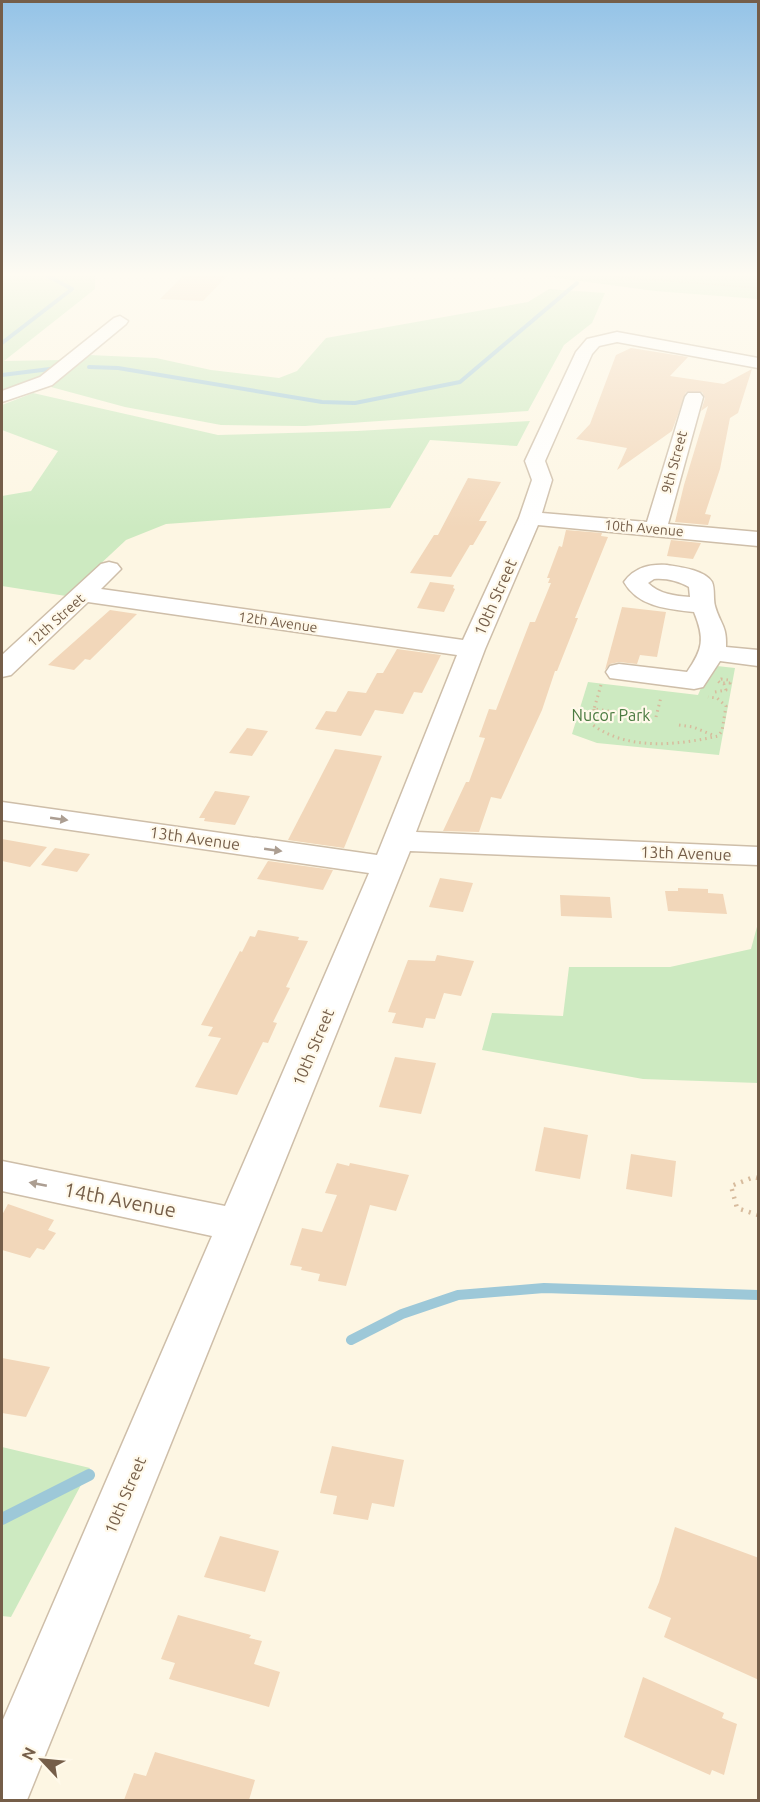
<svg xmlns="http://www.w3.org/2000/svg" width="760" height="1802" viewBox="0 0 760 1802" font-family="Ubuntu,sans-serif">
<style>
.green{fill:#cdeac1}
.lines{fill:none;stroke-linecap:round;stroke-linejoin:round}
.stream-far2{stroke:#9dc8d8;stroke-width:4}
.stream-far1{stroke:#9dc8d8;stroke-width:10}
.stream{stroke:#9dc8d8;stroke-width:12}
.building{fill:#f2d7ba}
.minor-casing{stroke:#cebea9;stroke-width:3}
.path-far2{stroke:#d7bb9d;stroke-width:1.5;stroke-dasharray:1 2;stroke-linecap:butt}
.path-far1{stroke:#d7bb9d;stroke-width:3;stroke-dasharray:1.5 4;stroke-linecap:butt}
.path{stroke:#d7bb9d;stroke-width:4.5;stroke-dasharray:2 6;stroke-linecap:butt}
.minor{fill:#fff;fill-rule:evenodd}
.oneway{fill:#ac9e92}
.labels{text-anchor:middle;stroke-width:4.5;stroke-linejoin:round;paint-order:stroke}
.far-street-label{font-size:14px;fill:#755e49;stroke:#fff9ea}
.street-label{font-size:16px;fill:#755e49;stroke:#fff9ea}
.park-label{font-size:16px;fill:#4b7b41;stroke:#fff9ea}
.near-street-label{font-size:20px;fill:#755e49;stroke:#fff9ea}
</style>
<rect width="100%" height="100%" fill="#fdf6e3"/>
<g class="green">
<path d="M2,276H95V289L4,361L63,360L43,375L2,391Z"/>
<path d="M542,276H758V299L655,291Z"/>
<path d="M549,289L605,293L592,323L564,345L528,411L305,426L221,425L125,407L51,387L89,355L156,358L211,370L279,378L297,371L326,338L528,302Z"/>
<path d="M33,393L218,435L357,431L530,421L517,446L430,440L390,508L166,524L126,540L66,596L2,586V496L31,491L58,451L2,430V405Z"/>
<path d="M717,666L735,668L719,755L597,743L572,734L588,682L698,695L710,667Z"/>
<path d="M758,923V1083L643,1079L482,1050L492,1013L563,1016L569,967H670L751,949Z"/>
<path d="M2,1447L90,1468L11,1617L2,1616Z"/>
</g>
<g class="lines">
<g class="stream-far2">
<path d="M2,343L72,289L48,276"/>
<path d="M89,367L118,368L322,402L355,403L460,382L577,283"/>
<path d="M2,375L50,369"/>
</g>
<path class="stream-far1" d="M351,1340L402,1314L458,1295L544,1288L758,1295"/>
<path class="stream" d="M2,1519L89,1475"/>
</g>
<g class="building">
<path d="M183,276H227L203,301L160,299Z"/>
<path d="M631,348L688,357L670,376L724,384L752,369L738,413L730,418L720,469L705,514L711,515L708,525L675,522L684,485L708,406L701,411L705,398L702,392H686L672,431L617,470L627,448L576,439L590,424L616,355Z"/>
<path d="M468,478L501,482L479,521H487L473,545H470L451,577L410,573L434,535H438Z"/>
<path d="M566,530L602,533L601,536L608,537L575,618H578L557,671H555L542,710L501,799L491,797L479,832L443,831L466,782H469L485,738L479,737L489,709L496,710L530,622H535L551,583H548L550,578H547L559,546L562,547Z"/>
<path d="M671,540L701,543L693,559L667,556Z"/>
<path d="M430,582L454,585L453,588L455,589L444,612L417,608Z"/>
<path d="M622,607L666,612L657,657L640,655L637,664L619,662L610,664L605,670Z"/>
<path d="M110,610L137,614L90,660L85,659L74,670L48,665Z"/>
<path d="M397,649L441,655L422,693L414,692L403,714L375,710L361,736L315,729L326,711L336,712L348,691L366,693L377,673H383Z"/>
<path d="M247,728L268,731L252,756L229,753Z"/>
<path d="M335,749L382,756L344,848L288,840Z"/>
<path d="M215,791L250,796L235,825L204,821L205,818H199Z"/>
<path d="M2,839L47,847L30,867L2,861Z"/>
<path d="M55,848L90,854L77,872L41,865Z"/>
<path d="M268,861L333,870L323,890L257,879Z"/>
<path d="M440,878L473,883L463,912L429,907Z"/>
<path d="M678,888L708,889V893L723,894L727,914L668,911L665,891H678Z"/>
<path d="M560,895L610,897L612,918L561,916Z"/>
<path d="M258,930L299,937L298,940L308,941L286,987L290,988L273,1022L277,1023L268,1043L263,1042L237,1095L195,1087L221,1038L208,1036L213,1027L201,1025L240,951L242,952L250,936L255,937Z"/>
<path d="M437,955L474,961L461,996L444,993L435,1019L426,1018L423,1028L392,1023L396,1013L388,1012L408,960L435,961Z"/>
<path d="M395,1057L436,1063L421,1114L379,1107Z"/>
<path d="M544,1127L588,1135L580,1179L535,1171Z"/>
<path d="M631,1154L676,1161L672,1197L626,1189Z"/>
<path d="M337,1163L349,1166L350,1163L409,1175L396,1211L370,1205L346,1286L318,1281L320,1274L301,1270L302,1267L290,1265L302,1228L322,1232L337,1195L325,1193Z"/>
<path d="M8,1204L54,1220L48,1230L56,1233L44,1250L37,1248L30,1258L2,1250V1215Z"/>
<path d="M2,1358L50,1367L26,1417L2,1413Z"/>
<path d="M332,1446L404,1460L394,1507L372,1503L368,1520L333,1514L337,1496L320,1493Z"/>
<path d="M675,1527L759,1558V1680L664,1637L671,1618L648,1608L659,1582Z"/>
<path d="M220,1536L279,1551L265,1592L204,1577Z"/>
<path d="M178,1615L251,1635L249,1638L262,1641L254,1664L280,1672L269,1707L169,1679L175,1663L161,1659Z"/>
<path d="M643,1677L724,1713L722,1718L737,1724L724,1775L712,1770L710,1775L624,1737Z"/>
<path d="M155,1752L255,1780L249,1800H124L134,1773L146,1776Z"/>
</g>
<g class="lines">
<defs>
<g id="minor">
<path d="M120,316L128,321L126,324L52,385L2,402V391L40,377L114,318Z"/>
<path d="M617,332L758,358V368L617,342L599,346L592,354L545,461L552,480L542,513L647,522L685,397L688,393H700L703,397L668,524L758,532V546L538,525L485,649L416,832L758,847V865L410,851L27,1800H2V1722L212,1236L2,1191V1161L225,1206L369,873L2,820V802L377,855L457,655L88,602L11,675L2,677V655L101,564L109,562L117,564L121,569L101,589L463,640L519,518L532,480L525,461L576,352L587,339Z"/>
<path d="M667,565C680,567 705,570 712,582C715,589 713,598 715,606C720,624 727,625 726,647L758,650V666L720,661L703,687L694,689L610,678L606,672L610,666L619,664L687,672C703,649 705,639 694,612C668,609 638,607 624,582C635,567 650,564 667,565ZM654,579C667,578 678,581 689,587L690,597C675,596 659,594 648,583Z"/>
</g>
</defs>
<use href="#minor" class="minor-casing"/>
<path class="path-far2" d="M607,276L758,288"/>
<g class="path-far1">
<path d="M721,679L729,680L730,683H720L718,681Z"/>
<path d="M601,685L594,709L637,715"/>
<path d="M715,692L726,690L724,684"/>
<path d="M594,709L593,725C628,751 678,745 718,736L722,731L726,706L717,698L708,697"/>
<path d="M656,717L661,697"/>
<path d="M679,725L693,727L715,736"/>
</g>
<path class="path" d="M758,1178L754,1177L731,1186L737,1208L758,1215"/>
<use href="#minor" class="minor"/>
</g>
<defs><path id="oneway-solid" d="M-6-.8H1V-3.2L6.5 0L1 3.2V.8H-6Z" transform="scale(1.5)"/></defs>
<g class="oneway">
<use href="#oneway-solid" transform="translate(59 819) rotate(8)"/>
<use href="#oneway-solid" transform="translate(273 850) rotate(8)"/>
<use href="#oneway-solid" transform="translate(38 1184) rotate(-169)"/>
</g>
<linearGradient id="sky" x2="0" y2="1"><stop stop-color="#94c3e7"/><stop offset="0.52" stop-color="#fefbf2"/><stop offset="1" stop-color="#fefbf2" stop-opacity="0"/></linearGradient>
<rect width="760" height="528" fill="url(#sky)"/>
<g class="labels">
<g class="far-street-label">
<text transform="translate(674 462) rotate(-75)" y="5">9th Street</text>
<text transform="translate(644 528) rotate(5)" y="5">10th Avenue</text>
<text transform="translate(56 620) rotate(-42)" y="5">12th Street</text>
<text transform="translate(278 622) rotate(8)" y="5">12th Avenue</text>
</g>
<g class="street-label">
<text transform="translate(495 597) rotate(-66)" y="6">10th Street</text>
<text transform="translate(195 838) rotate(8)" y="6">13th Avenue</text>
<text transform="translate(686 853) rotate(2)" y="6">13th Avenue</text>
<text transform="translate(313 1047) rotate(-67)" y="6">10th Street</text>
<text transform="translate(125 1495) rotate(-67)" y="6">10th Street</text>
</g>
<g class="park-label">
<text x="611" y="721">Nucor Park</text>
</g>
<g class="near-street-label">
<text transform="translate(120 1200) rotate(11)" y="7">14th Avenue</text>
</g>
</g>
<rect width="760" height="1802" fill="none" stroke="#755e49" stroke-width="6"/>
<g transform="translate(42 1760) rotate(296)" stroke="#fff9ea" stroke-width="4.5" paint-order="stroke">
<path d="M0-4.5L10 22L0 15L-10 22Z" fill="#755e49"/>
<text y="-9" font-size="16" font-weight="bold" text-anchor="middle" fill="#755e49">N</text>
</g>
</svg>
